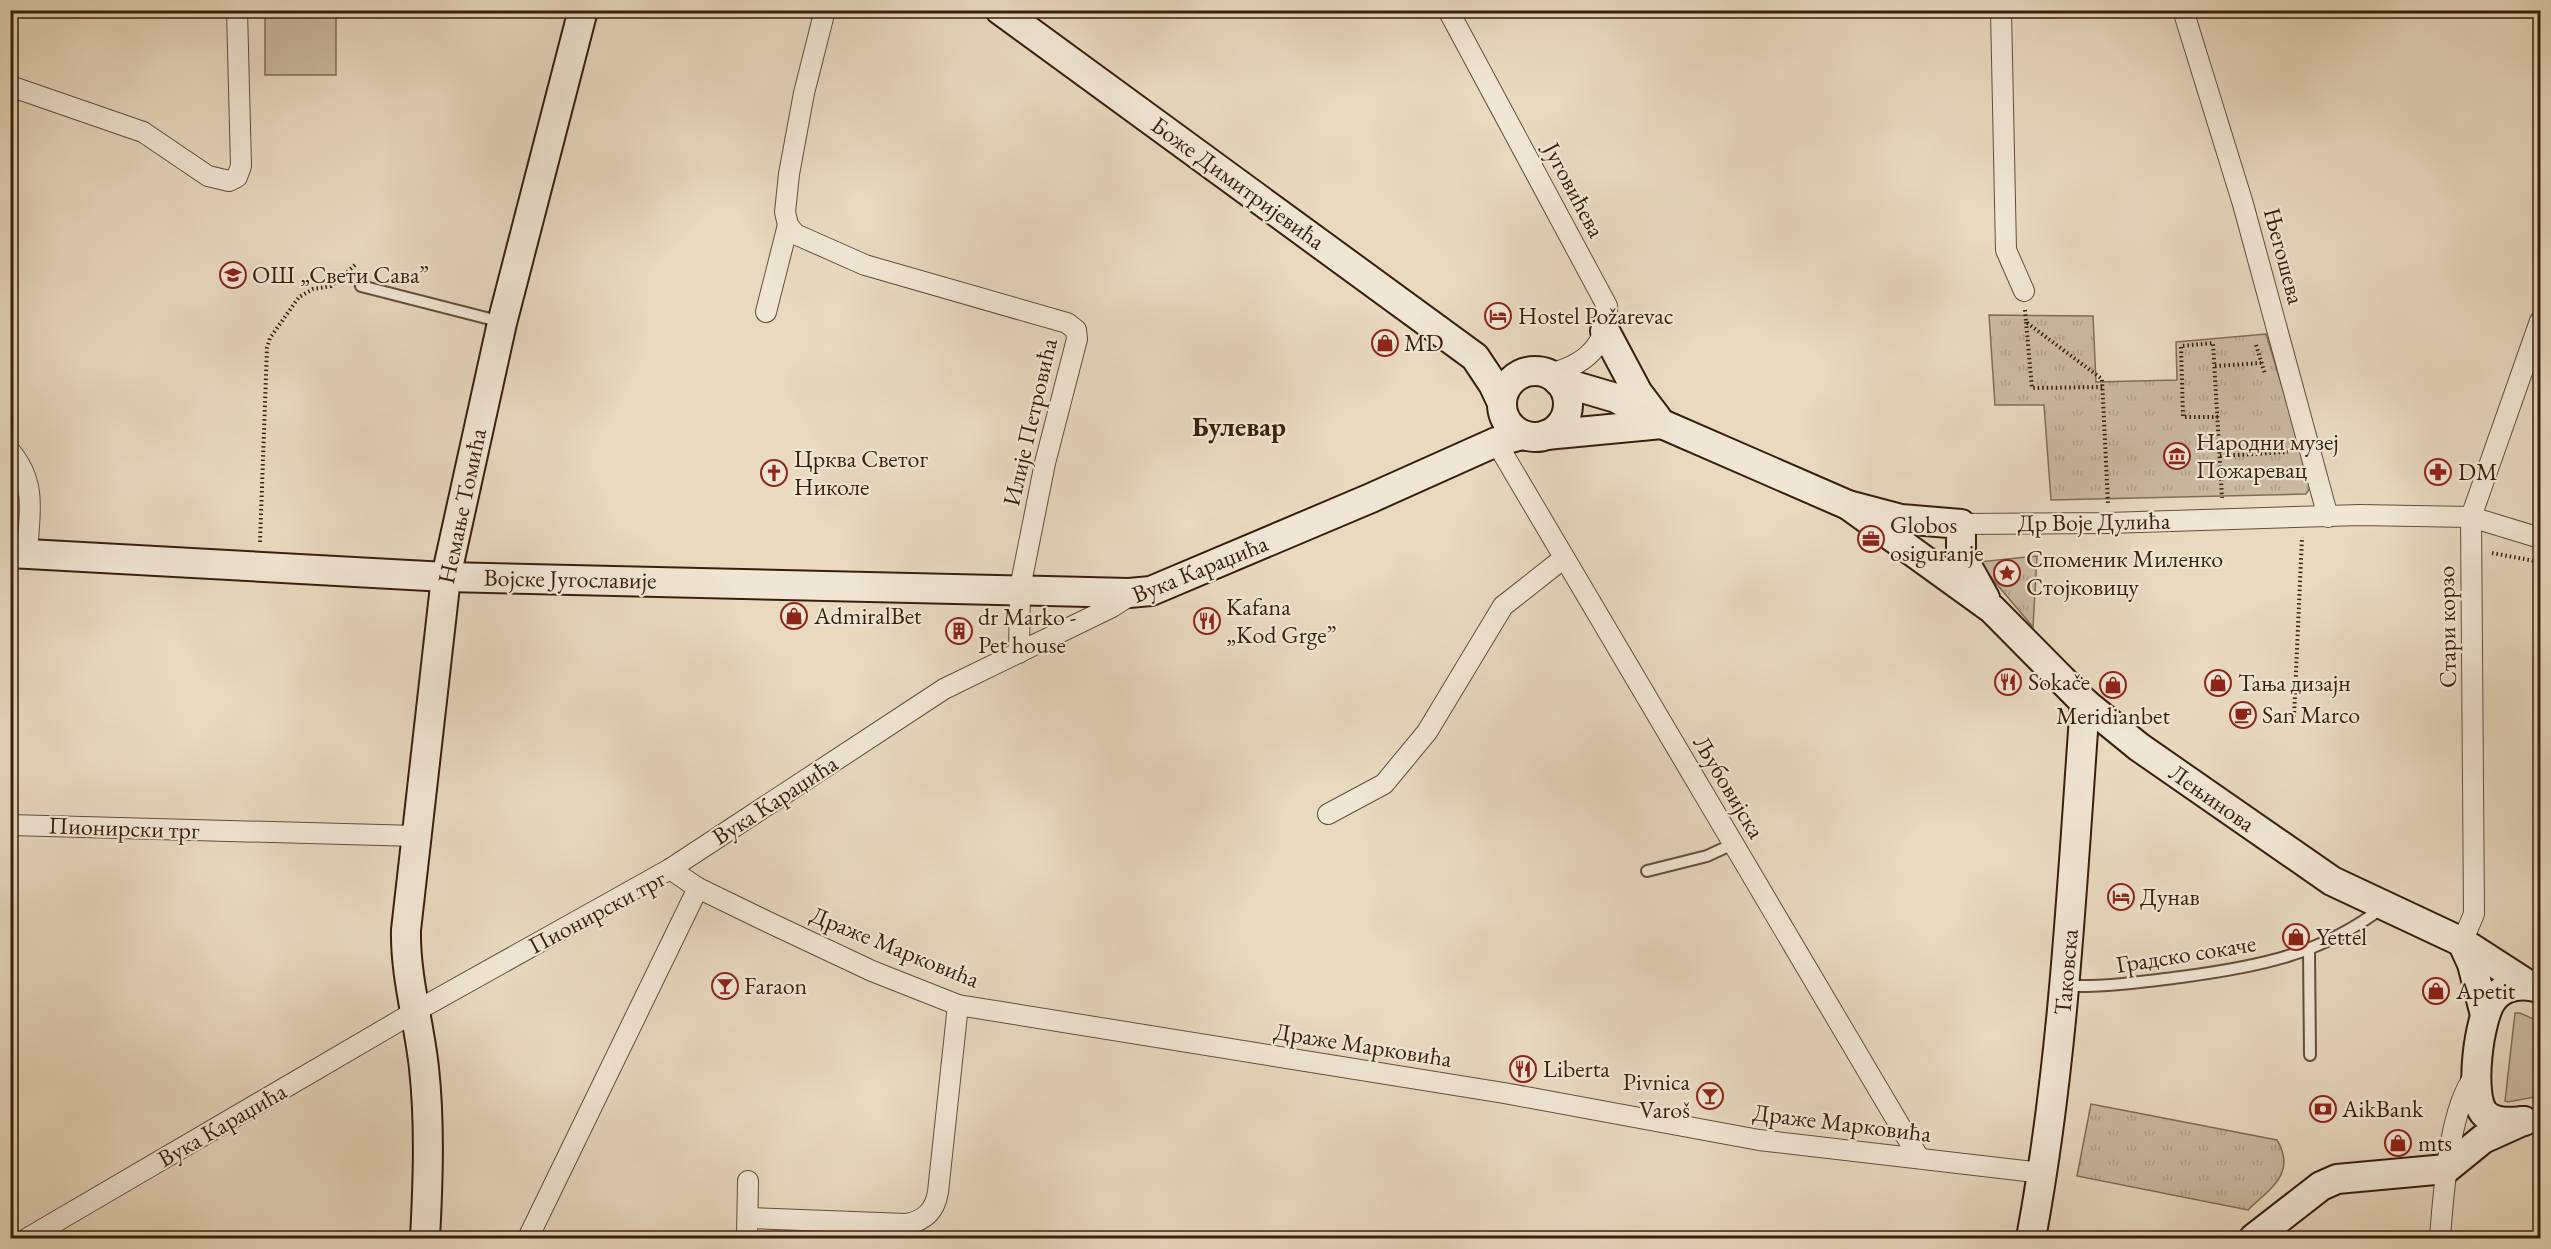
<svg xmlns="http://www.w3.org/2000/svg" width="2551" height="1249" viewBox="0 0 2551 1249" font-family="'EB Garamond',serif">
<style>
.green{fill:#cab9a1;stroke:#826c56;stroke-width:1.5}
.park{fill:url(#park-tufts);stroke:#826c56;stroke-width:1.5}
.lines{fill:none;stroke-linecap:round;stroke-linejoin:round}
.lane-casing{stroke:#654e39;stroke-width:14}
.street-casing{stroke:#654e39;stroke-width:22}
.secondary-casing{stroke:#391f0c;stroke-width:32}
.path{stroke:#391f0c;stroke-width:4;stroke-dasharray:1.5 3;stroke-linecap:butt}
.lane{stroke:#f0e6d5;stroke-width:10}
.street{stroke:#f0e6d5;stroke-width:20}
.secondary{stroke:#f0e6d5;stroke-width:28}
.labels{text-anchor:middle;stroke-width:4.5;stroke-linejoin:round;paint-order:stroke}
.street-label{font-size:24px;fill:#391f0c;stroke:#f0e6d5}
.poi-label{font-size:24px;fill:#391f0c;stroke:#f0e6d5;text-anchor:start}
.quarter-label{font-size:27px;font-weight:bold;fill:#391f0c;stroke:#f0e6d5}
</style>
<defs>
<pattern id="park-tufts" width="24" height="20" patternUnits="userSpaceOnUse" patternTransform="scale(1.5)"><rect width="24" height="20" fill="#cab9a1"/><path d="M3 7l-1-3M5 7V3M7 7l1-3M15 17l-1-3M17 17v-4M19 17l1-3" fill="none" stroke="#ae9f89"/></pattern>
</defs>
<rect width="100%" height="100%" fill="#e8d9bf"/>
<filter id="stains"><feTurbulence type="fractalNoise" baseFrequency=".00333" numOctaves="4"/><feColorMatrix values="0 0 0 0 .2 0 0 0 0 .09 0 0 0 0 .02 0 0 0 .5 -.17"/></filter>
<radialGradient id="worn" r=".72"><stop offset=".6" stop-color="#630" stop-opacity="0"/><stop offset="1" stop-color="#630" stop-opacity=".3"/></radialGradient>
<g class="green">
<rect x="265" y="11" width="71" height="64"/>
<path d="M2515,1013H2520L2540,1022V1096L2508,1102L2505,1101Z"/>
</g>
<g class="park">
<path d="M1989,315L2093,316L2096,382L2177,380L2176,342L2266,334L2312,485L2306,494L2051,500L2044,405H1995Z"/>
<path d="M2037,556L2033,627L1978,562Z"/>
<path d="M2091,1104L2277,1140C2297,1174 2270,1188 2248,1210L2077,1176Z"/>
</g>
<g class="lines">
<defs>
<g id="lane">
<path d="M361,286L502,322"/>
<path d="M1647,871L1707,856L1733,844"/>
<path d="M2309,951L2310,1055"/>
<path d="M2067,986C2106,987 2143,982 2181,977C2257,967 2321,955 2383,907"/>
</g>
<g id="street">
<path d="M825,10L804,93L789,174L785,212L788,225L795,234L865,265L1067,323L1076,330L1077,339L1045,463L1020,588L1019,653"/>
<path d="M1448,10L1607,306C1609,345 1584,366 1548,374"/>
<path d="M2001,10L2006,250L2024,291"/>
<path d="M2183,10L2243,204L2328,517"/>
<path d="M10,86L143,132L208,176L229,181L237,177L241,166L237,10"/>
<path d="M766,312L788,225"/>
<path d="M1496,442L1919,1158"/>
<path d="M10,451C38,484 29,514 27,554"/>
<path d="M1961,524L2108,523L2360,515L2471,517L2540,538"/>
<path d="M1328,814L1384,784L1427,732L1503,606L1564,558"/>
<path d="M10,825L417,836"/>
<path d="M670,869L698,888L768,922L872,971L958,1005L1504,1093L1759,1140L2043,1173"/>
<path d="M2462,942L2474,914L2471,517L2540,321"/>
<path d="M748,1218L906,1224C924,1221 935,1211 938,1192L958,1005"/>
<path d="M28,1238L416,1011L670,869L944,689L1112,607L1126,598L1129,593"/>
<path d="M528,1238L698,888"/>
<path d="M747,1238L748,1181"/>
<path d="M2440,1238C2443,1198 2449,1107 2475,1076"/>
</g>
<g id="secondary">
<path d="M1000,10L1475,357L1493,384L1502,403"/>
<path d="M1605,331L1638,393L1657,418"/>
<circle cx="1535" cy="404" r="33"/>
<path d="M1558,381L1616,398L1662,424L1848,505L1901,519L1961,524V555L1985,598"/>
<path d="M1546,435L1662,424"/>
<path d="M1848,505L1992,609L2085,703L2139,747L2332,881L2462,942L2527,984"/>
<path d="M10,553L446,577L1129,593L1151,591L1371,498L1496,442L1522,435"/>
<path d="M2462,942L2472,964L2485,1015"/>
<path d="M2524,1121C2510,1122 2495,1124 2485,1114C2468,1098 2479,1016 2493,999C2504,985 2523,983 2539,988"/>
<path d="M425,1238C428,1182 430,1123 424,1068C419,1022 405,976 406,930L446,577L502,323L583,10"/>
<path d="M2031,1238C2064,1061 2072,882 2085,703"/>
<path d="M2254,1238L2321,1186L2337,1179L2446,1169L2483,1139L2523,1121"/>
</g>
</defs>
<use href="#lane" class="lane-casing"/>
<use href="#street" class="street-casing"/>
<use href="#secondary" class="secondary-casing"/>
<g class="path">
<path d="M2025,310L2026,322L2102,379L2108,504"/>
<path d="M2026,322L2032,388L2103,387"/>
<path d="M2256,345L2265,374"/>
<path d="M2215,366L2261,363"/>
<path d="M2218,417H2183L2181,346L2213,343L2222,498"/>
<path d="M2220,456L2288,452"/>
<path d="M260,542L267,348L270,338L299,297L313,289L331,286L355,265"/>
<path d="M2492,553L2540,562"/>
<path d="M2294,717L2302,537"/>
</g>
<use href="#lane" class="lane"/>
<use href="#street" class="street"/>
<use href="#secondary" class="secondary"/>
</g>
<defs>
<symbol id="school-ring" viewBox="-11 -11 22 22"><circle r="9.5" fill="#f0e6d5" stroke="#8f2418" stroke-width="1.5"/><path d="M0-5L7-2L0 1L-7-2ZM-4 1L0 2.5L4 1V4Q0 6-4 4Z" fill="#8f2418"/></symbol>
<symbol id="hotel-ring" viewBox="-11 -11 22 22"><circle r="9.5" fill="#f0e6d5" stroke="#8f2418" stroke-width="1.5"/><path d="M-6-4.5h1.5V1H6V5H4.5V3h-9V5H-6ZM-4 0a1.8 1.8 0 1 1 3.6 0ZM.5 0V-2.5h3Q6-2.5 6 0Z" fill="#8f2418"/></symbol>
<symbol id="shop-ring" viewBox="-11 -11 22 22"><circle r="9.5" fill="#f0e6d5" stroke="#8f2418" stroke-width="1.5"/><path d="M-5-2.5h2.3a2.7 3.5 0 0 1 5.4 0H5L5.5 6h-11ZM-1.5-2.5h3a1.5 2.3 0 0 0-3 0Z" fill="#8f2418"/></symbol>
<symbol id="museum-ring" viewBox="-11 -11 22 22"><circle r="9.5" fill="#f0e6d5" stroke="#8f2418" stroke-width="1.5"/><path d="M0-6L6-3V-2H-6V-3ZM-5-1h2V3h-2ZM-1-1h2V3h-2ZM3-1h2V3H3ZM-6 4H6V6H-6Z" fill="#8f2418"/></symbol>
<symbol id="pharmacy-ring" viewBox="-11 -11 22 22"><circle r="9.5" fill="#f0e6d5" stroke="#8f2418" stroke-width="1.5"/><path d="M-2-6h4v4h4v4h-4v4h-4v-4h-4v-4h4Z" fill="#8f2418"/></symbol>
<symbol id="church-ring" viewBox="-11 -11 22 22"><circle r="9.5" fill="#f0e6d5" stroke="#8f2418" stroke-width="1.5"/><path d="M-1.2-6h2.4v3.5h3.3v2.4h-3.3V6h-2.4V-.1h-3.3v-2.4h3.3Z" fill="#8f2418"/></symbol>
<symbol id="office-ring" viewBox="-11 -11 22 22"><circle r="9.5" fill="#f0e6d5" stroke="#8f2418" stroke-width="1.5"/><path d="M-6-3h4V-5.5h4V-3h4V5H-6ZM-1-4.5V-3h2v-1.5ZM-6 0V1H6V0Z" fill="#8f2418"/></symbol>
<symbol id="sight-ring" viewBox="-11 -11 22 22"><circle r="9.5" fill="#f0e6d5" stroke="#8f2418" stroke-width="1.5"/><path d="M0-6L1.8-2.2L6-1.7L2.9 1.2L3.7 5.4L0 3.3L-3.7 5.4L-2.9 1.2L-6-1.7L-1.8-2.2Z" fill="#8f2418"/></symbol>
<symbol id="restaurant-ring" viewBox="-11 -11 22 22"><circle r="9.5" fill="#f0e6d5" stroke="#8f2418" stroke-width="1.5"/><path d="M-5-6h1v4h1v-4h1v4h1v-4h1v5L-1.5 .5V6h-2V.5L-5-1ZM5-6V6H3V1.5H1.5Q1.5-4 5-6Z" fill="#8f2418"/></symbol>
<symbol id="building-ring" viewBox="-11 -11 22 22"><circle r="9.5" fill="#f0e6d5" stroke="#8f2418" stroke-width="1.5"/><path d="M-4-6H4V6H1V3H-1V6H-4ZM-2.5-4.3h1.7v1.8h-1.7ZM.8-4.3h1.7v1.8H.8ZM-2.5-1h1.7V.8h-1.7ZM.8-1h1.7V.8H.8Z" fill="#8f2418"/></symbol>
<symbol id="cafe-ring" viewBox="-11 -11 22 22"><circle r="9.5" fill="#f0e6d5" stroke="#8f2418" stroke-width="1.5"/><path d="M-5.5-4.5H6V0H3Q3 3.5 0 3.5H-2.5Q-5.5 3.5-5.5 0ZM3-3.2v2h1.7v-2ZM-6 4.5H4V6H-6Z" fill="#8f2418"/></symbol>
<symbol id="bar-ring" viewBox="-11 -11 22 22"><circle r="9.5" fill="#f0e6d5" stroke="#8f2418" stroke-width="1.5"/><path d="M-6-5H6L.8 .8V4.5H3.5V6h-7V4.5H-.8V.8Z" fill="#8f2418"/></symbol>
<symbol id="bank-ring" viewBox="-11 -11 22 22"><circle r="9.5" fill="#f0e6d5" stroke="#8f2418" stroke-width="1.5"/><path d="M-6-4H6V4H-6ZM0-2.3a2.3 2.3 0 1 0 0 4.6a2.3 2.3 0 1 0 0-4.6Z" fill="#8f2418"/></symbol>
</defs>
<g fill-rule="evenodd">
<use href="#school-ring" x="218" y="260" width="30" height="30"/>
<use href="#hotel-ring" x="1483" y="301" width="30" height="30"/>
<use href="#shop-ring" x="1370" y="328" width="30" height="30"/>
<use href="#museum-ring" x="2162" y="441" width="30" height="30"/>
<use href="#pharmacy-ring" x="2423" y="457" width="30" height="30"/>
<use href="#church-ring" x="759" y="458" width="30" height="30"/>
<use href="#office-ring" x="1856" y="524" width="30" height="30"/>
<use href="#sight-ring" x="1992" y="558" width="30" height="30"/>
<use href="#shop-ring" x="779" y="601" width="30" height="30"/>
<use href="#restaurant-ring" x="1192" y="606" width="30" height="30"/>
<use href="#building-ring" x="944" y="616" width="30" height="30"/>
<use href="#restaurant-ring" x="1993" y="667" width="30" height="30"/>
<use href="#shop-ring" x="2203" y="668" width="30" height="30"/>
<use href="#shop-ring" x="2098" y="670" width="30" height="30"/>
<use href="#cafe-ring" x="2228" y="700" width="30" height="30"/>
<use href="#hotel-ring" x="2106" y="882" width="30" height="30"/>
<use href="#shop-ring" x="2281" y="922" width="30" height="30"/>
<use href="#bar-ring" x="710" y="971" width="30" height="30"/>
<use href="#shop-ring" x="2421" y="976" width="30" height="30"/>
<use href="#restaurant-ring" x="1508" y="1054" width="30" height="30"/>
<use href="#bar-ring" x="1695" y="1081" width="30" height="30"/>
<use href="#bank-ring" x="2308" y="1094" width="30" height="30"/>
<use href="#shop-ring" x="2383" y="1128" width="30" height="30"/>
</g>
<g class="labels">
<g class="street-label">
<text transform="translate(1238 183) rotate(36)" y="8">Боже Димитријевића</text>
<text transform="translate(1574 190) rotate(62)" y="8">Југовићева</text>
<text transform="translate(2284 256) rotate(75)" y="8">Његошева</text>
<text transform="translate(1030 422) rotate(-77)" y="8">Илије Петровића</text>
<text transform="translate(462 506) rotate(-78)" y="8">Немање Томића</text>
<text transform="translate(2094 522) rotate(-1)" y="8">Др Воје Дулића</text>
<text transform="translate(1200 569) rotate(-22)" y="8">Вука Караџића</text>
<text transform="translate(570 579) rotate(1)" y="8">Војске Југославије</text>
<text transform="translate(2447 627) rotate(-91)" y="8">Стари корзо</text>
<text transform="translate(1729 787) rotate(59)" y="8">Љубовијска</text>
<text transform="translate(2212 798) rotate(35)" y="8">Лењинова</text>
<text transform="translate(775 800) rotate(-33)" y="8">Вука Караџића</text>
<text transform="translate(124 828) rotate(2)" y="8">Пионирски трг</text>
<text transform="translate(597 912) rotate(-28)" y="8">Пионирски трг</text>
<text transform="translate(895 947) rotate(22)" y="8">Драже Марковића</text>
<text transform="translate(2186 954) rotate(-9)" y="8">Градско сокаче</text>
<text transform="translate(2066 972) rotate(-85)" y="8">Таковска</text>
<text transform="translate(1363 1045) rotate(9)" y="8">Драже Марковића</text>
<text transform="translate(1842 1123) rotate(7)" y="8">Драже Марковића</text>
<text transform="translate(222 1125) rotate(-30)" y="8">Вука Караџића</text>
</g>
<g class="poi-label">
<text x="252" y="283">ОШ „Свети Сава”</text>
<text x="1518" y="324">Hostel Požarevac</text>
<text x="1404" y="351">MD</text>
<text x="2196" y="450">Народни музеј<tspan x="2196" dy="28">Пожаревац</tspan></text>
<text x="794" y="467">Црква Светог<tspan x="794" dy="28">Николе</tspan></text>
<text x="2458" y="480">DM</text>
<text x="1890" y="533">Globos<tspan x="1890" dy="28">osiguranje</tspan></text>
<text x="2026" y="567">Споменик Миленко<tspan x="2026" dy="28">Стојковицу</tspan></text>
<text x="1226" y="615">Kafana<tspan x="1226" dy="28">„Kod Grge”</tspan></text>
<text x="814" y="624">AdmiralBet</text>
<text x="978" y="625">dr Marko -<tspan x="978" dy="28">Pet house</tspan></text>
<text x="2028" y="690">Sokače</text>
<text x="2238" y="691">Тања дизајн</text>
<text x="2262" y="723">San Marco</text>
<text x="2113" y="724" text-anchor="middle">Meridianbet</text>
<text x="2140" y="905">Дунав</text>
<text x="2316" y="945">Yettel</text>
<text x="744" y="994">Faraon</text>
<text x="2456" y="999">Apetit</text>
<text x="1543" y="1077">Liberta</text>
<text x="1690" y="1090" text-anchor="end">Pivnica<tspan x="1690" dy="28">Varoš</tspan></text>
<text x="2342" y="1117">AikBank</text>
<text x="2418" y="1151">mts</text>
</g>
<g class="quarter-label">
<text x="1239" y="436">Булевар</text>
</g>
</g>
<rect width="2551" height="1249" fill="none" stroke="#e8d9bf" stroke-width="36"/>
<rect x="12" y="12" width="2527" height="1225" fill="none" stroke="#391f0c" stroke-width="3"/>
<rect x="18" y="18" width="2515" height="1213" fill="none" stroke="#391f0c" stroke-width="1.5"/>
<rect width="100%" height="100%" filter="url(#stains)"/>
<rect width="100%" height="100%" fill="url(#worn)"/>
</svg>
